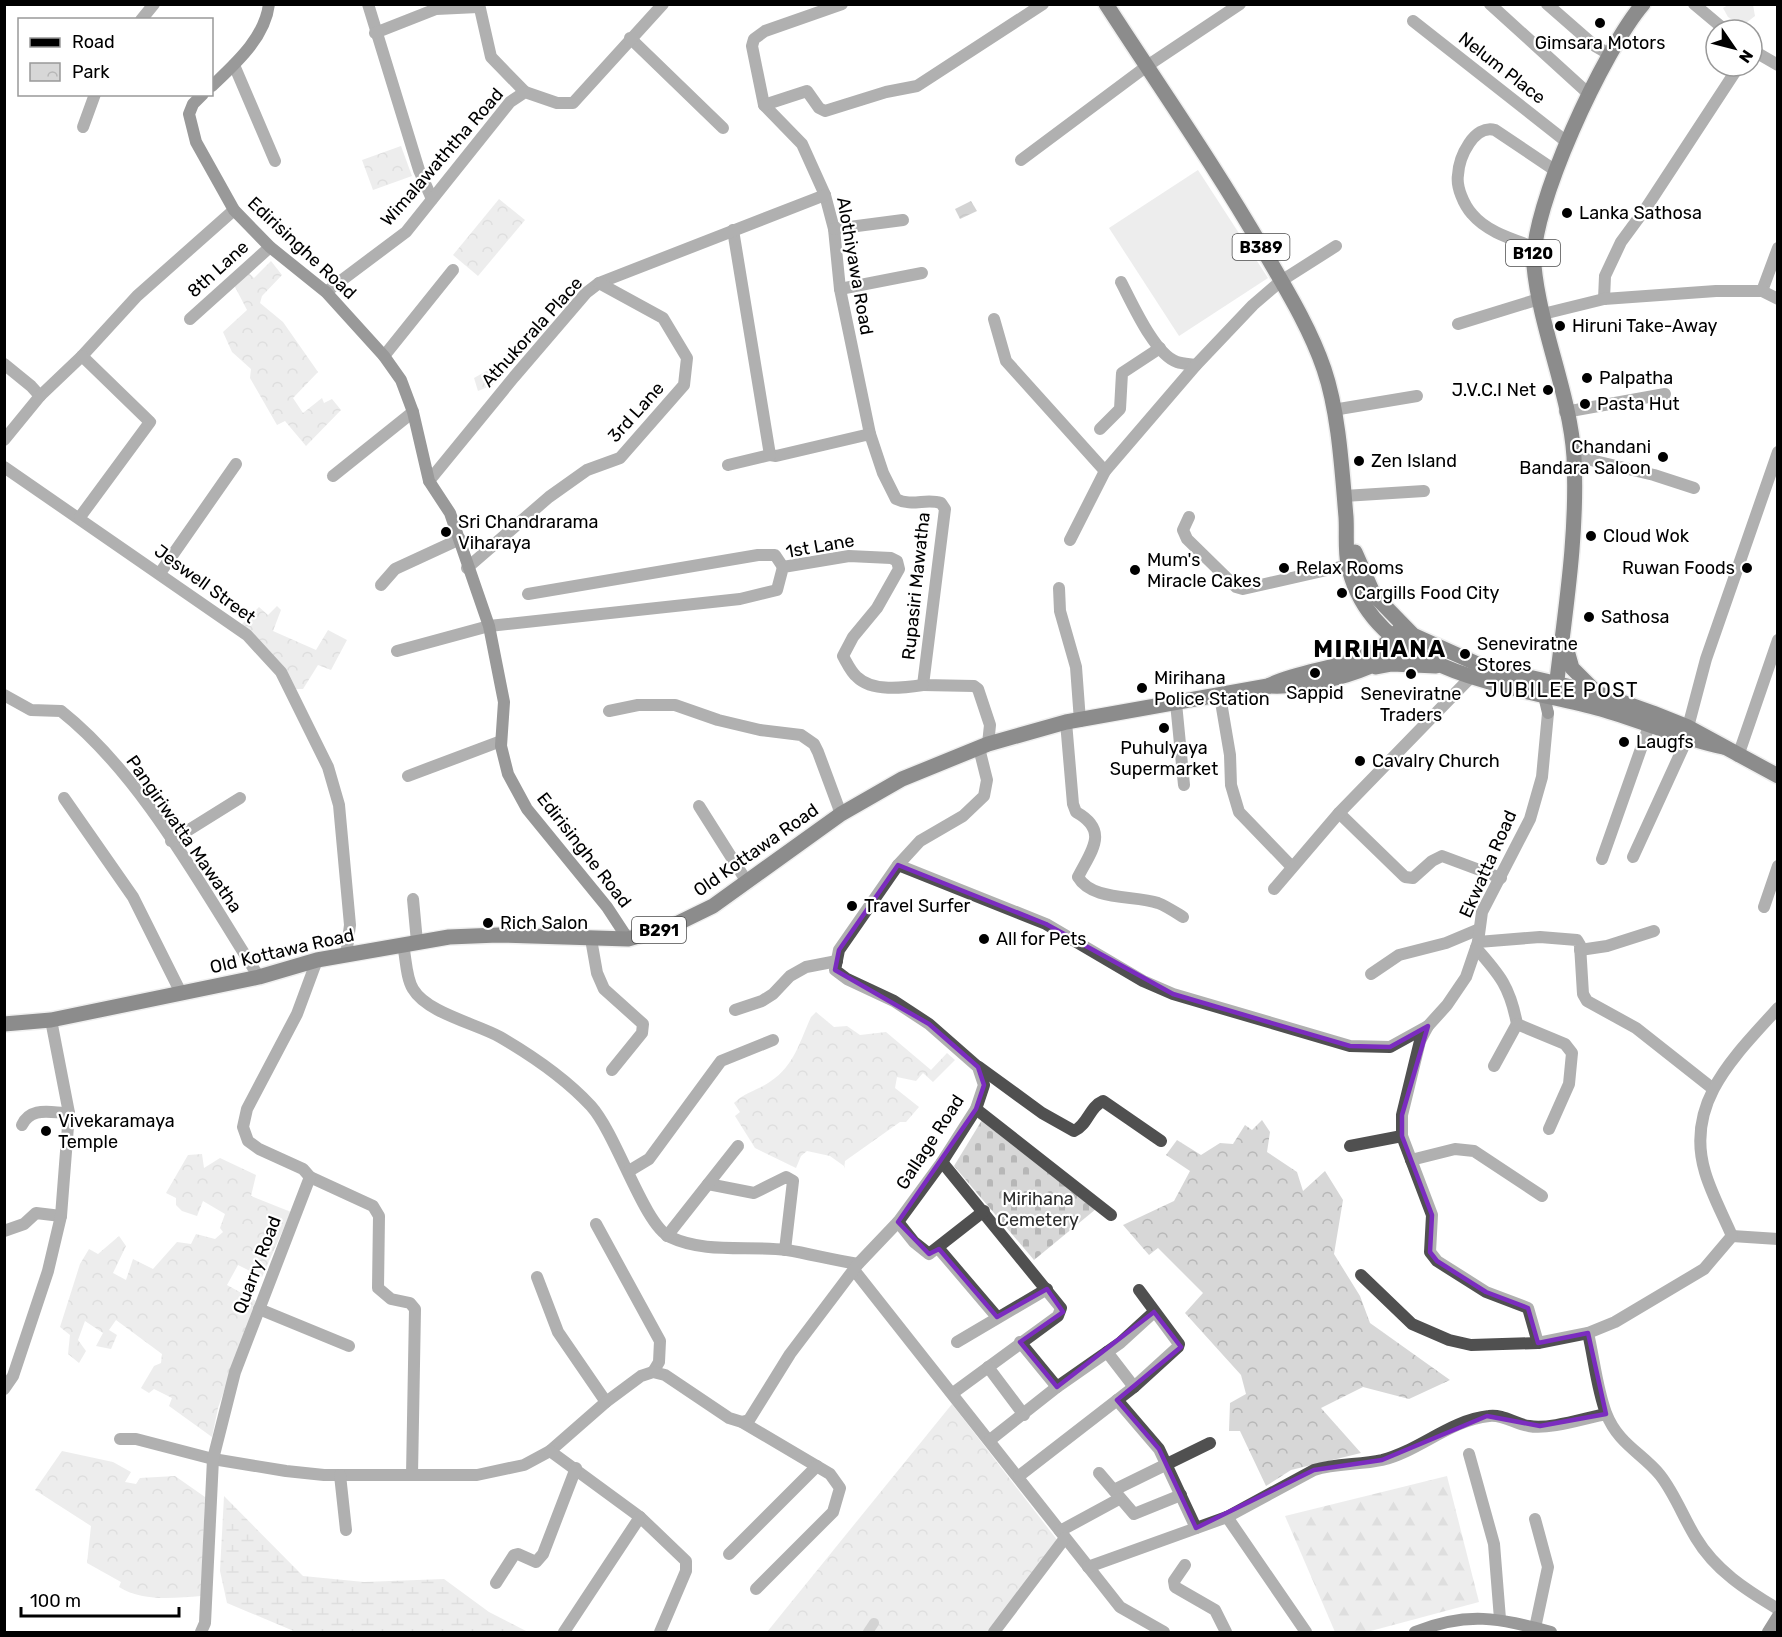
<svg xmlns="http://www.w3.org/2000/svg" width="1782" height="1637" viewBox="0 0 1782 1637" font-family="Rubik,sans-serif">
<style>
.grass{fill:#d7d7d7}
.forest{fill:url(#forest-firs)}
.wetland{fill:url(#wetland-marsh)}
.cemetery{fill:url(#cemetery-stones)}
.park{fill:url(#park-crowns)}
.water{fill:url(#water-waves)}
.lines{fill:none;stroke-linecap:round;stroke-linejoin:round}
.canal{stroke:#9e9e9e;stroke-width:10}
.primary-casing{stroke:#dbdbdb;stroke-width:18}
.street{stroke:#505050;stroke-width:12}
.secondary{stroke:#1d1d1d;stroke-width:12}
.primary{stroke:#000;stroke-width:15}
.marked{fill:none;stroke:#7b2cbf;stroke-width:4.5;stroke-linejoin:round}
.poi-dot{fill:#000;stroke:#fff;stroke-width:2}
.labels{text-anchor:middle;stroke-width:4.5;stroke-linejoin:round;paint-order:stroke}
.shield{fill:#fff;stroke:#4c4c4c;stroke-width:1.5}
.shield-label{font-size:16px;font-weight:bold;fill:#000}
.poi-label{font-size:18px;fill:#000;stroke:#fff;text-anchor:start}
.street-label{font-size:18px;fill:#000;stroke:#fff}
.park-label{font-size:18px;fill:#2e2e2e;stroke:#fff}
.neighbourhood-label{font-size:20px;letter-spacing:1.5px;fill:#000;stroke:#fff}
.district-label{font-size:24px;font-weight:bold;letter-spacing:1.5px;fill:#000;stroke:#fff}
</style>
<defs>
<pattern id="forest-firs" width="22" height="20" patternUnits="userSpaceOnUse" patternTransform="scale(1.5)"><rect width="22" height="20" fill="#d7d7d7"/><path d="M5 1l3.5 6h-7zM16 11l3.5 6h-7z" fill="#b7b7b7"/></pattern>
<pattern id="wetland-marsh" width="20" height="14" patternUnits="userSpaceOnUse" patternTransform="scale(1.5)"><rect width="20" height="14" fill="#d7d7d7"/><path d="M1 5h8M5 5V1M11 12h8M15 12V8" fill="none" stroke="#b7b7b7"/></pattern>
<pattern id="cemetery-stones" width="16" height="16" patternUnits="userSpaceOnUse" patternTransform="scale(1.5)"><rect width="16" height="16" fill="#d7d7d7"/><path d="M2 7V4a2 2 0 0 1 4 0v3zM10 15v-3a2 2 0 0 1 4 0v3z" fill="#b7b7b7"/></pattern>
<pattern id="park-crowns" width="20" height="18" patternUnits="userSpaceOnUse" patternTransform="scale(1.5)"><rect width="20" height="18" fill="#d7d7d7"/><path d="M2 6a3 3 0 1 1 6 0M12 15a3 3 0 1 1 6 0" fill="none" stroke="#b7b7b7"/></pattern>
<pattern id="water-waves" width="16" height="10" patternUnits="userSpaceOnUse" patternTransform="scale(1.5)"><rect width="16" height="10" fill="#9e9e9e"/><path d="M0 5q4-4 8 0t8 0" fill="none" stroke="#868686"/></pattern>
</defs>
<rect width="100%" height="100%" fill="#fff"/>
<g class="grass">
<path d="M1728,5H1753L1755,16L1742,26L1728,17L1723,8Z"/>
<path d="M1198,170L1268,278L1179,336L1109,228Z"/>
</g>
<path class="forest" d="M1447,1476L1479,1602L1367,1632H1335L1285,1516Z"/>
<path class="wetland" d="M224,1496L303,1576L364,1582L444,1579L489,1612L528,1632H296L227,1603L220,1571Z"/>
<path class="cemetery" d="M982,1120L1096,1209L1034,1260L954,1166Z"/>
<g class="park">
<path d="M401,146L412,176L373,190L362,160Z"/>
<path d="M499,199L525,220L478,276L453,255Z"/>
<path d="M271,261L282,275L262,296L260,303L283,322L318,372L293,398L303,413L322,398L324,403L332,399L341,410L306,446L285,421L277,425L250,378L251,369L232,352L223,332L247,310L234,285L249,273L254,278Z"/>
<path d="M488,370L493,385L478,391L474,378Z"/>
<path d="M277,606L281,610L273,631L316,650L328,630L347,640L331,670L318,665L303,689H293L240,626L259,607L268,615Z"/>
<path d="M816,1012L834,1027L847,1026L860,1035L886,1032L931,1070L947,1053L955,1060L933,1082L923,1073L916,1081L897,1077L895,1088L919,1107L906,1122H900L845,1161L844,1169V1166L830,1156L807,1151L801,1156L796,1168L755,1148L735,1116L740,1112L734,1103C745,1092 759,1090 771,1081C794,1066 800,1041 811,1017Z"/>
<path d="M1262,1120L1270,1132L1267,1152L1297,1172L1303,1191L1325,1171L1343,1200L1334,1254L1360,1296L1370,1323L1450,1380L1409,1399L1363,1387L1321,1408L1361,1453L1291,1470L1266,1486L1240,1431H1229L1230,1403L1246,1394L1241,1375L1185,1313L1203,1293L1158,1248L1149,1255L1123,1225L1174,1201L1190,1171L1166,1155L1177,1140L1201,1155L1220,1143L1233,1144L1245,1125L1252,1130Z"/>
<path d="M202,1154L204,1168L220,1158L256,1175L251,1196L291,1212L262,1277L238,1265L227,1285L256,1301L218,1408L212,1437L169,1406L172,1398L154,1389L149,1393L141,1388L154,1366L161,1363L162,1354L116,1320L109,1330L117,1335L111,1349L96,1346L103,1333L85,1321L78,1340L86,1351L79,1363L68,1354L70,1335L60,1327L80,1264L89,1249L98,1254L119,1236L126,1246L113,1273L126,1280L133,1259L153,1269L177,1242L191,1244L196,1234L215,1239L223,1232L220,1228L225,1214L203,1201L197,1216L182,1211L176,1205V1198L166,1193L188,1155Z"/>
<path d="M952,1404L1061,1545L995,1632H767Z"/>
<path d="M62,1451L113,1462L131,1472L125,1482L136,1484L140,1478L175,1476L205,1497L201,1596C174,1598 143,1602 119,1587L121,1582L87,1563L91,1526L35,1490Z"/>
</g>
<path class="water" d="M971,201L977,211L960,219L955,209Z"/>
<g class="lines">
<path class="canal" d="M868,1632L874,1623"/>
<defs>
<g id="primary">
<path d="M1106,4C1159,86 1215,166 1264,251C1286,289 1310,328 1324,369C1339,413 1342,471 1346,517C1347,532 1345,549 1348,564C1371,675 1513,685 1601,709C1642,721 1681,738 1723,747"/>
<path d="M1355,552L1374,595L1413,635L1482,666L1597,693L1653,713L1688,727L1778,776"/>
<path d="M1566,647L1572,668L1597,693"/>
<path d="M1376,667L1392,664L1436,666"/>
<path d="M1270,685C1312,665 1370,669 1400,629"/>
<path d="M1555,697C1564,617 1578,539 1574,457C1570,394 1540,329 1534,266C1529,209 1605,48 1643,4"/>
<path d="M4,1024L51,1020L259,977L317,960L449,937L498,935L628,939L670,927L713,906L841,814L902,779L988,744L1066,722L1268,686C1311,688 1385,672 1413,635"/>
</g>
</defs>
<use href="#primary" class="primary-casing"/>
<g class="street">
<path d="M368,4L419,170L432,199"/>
<path d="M479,4L491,57L525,92"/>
<path d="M842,4L765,31L754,39L752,46L764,105L802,144L825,195L834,229L840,289L870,434"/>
<path d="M1490,4L1590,95"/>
<path d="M1547,4L1595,46L1609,54"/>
<path d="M1694,4L1725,30"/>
<path d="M141,20L154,4"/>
<path d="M1413,21L1568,143"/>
<path d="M375,33L436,9L478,7"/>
<path d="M630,38L723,128"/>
<path d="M1752,50L1778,65"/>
<path d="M234,65L275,161"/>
<path d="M764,105L807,91L819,108L825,111L886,92L917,86L1043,4"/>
<path d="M83,127L95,94"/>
<path d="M1021,160L1147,66L1240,4"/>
<path d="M834,229L903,220"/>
<path d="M733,230L770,455L776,456L870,434L883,473L896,499C912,507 926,498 941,503L945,509L923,685L974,686L978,689L990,725L988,744"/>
<path d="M1534,247C1512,239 1487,232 1472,214C1464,205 1456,187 1458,175C1459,157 1474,124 1495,130L1556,171"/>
<path d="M1121,282C1132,303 1155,355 1177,362C1183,364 1190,364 1196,365"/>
<path d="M840,289L922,273"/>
<path d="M1762,291L1778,248"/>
<path d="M326,292L406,232L510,102L525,92L557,103H573L663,4"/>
<path d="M1604,299L1605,276L1621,242L1646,208L1739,66"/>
<path d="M1543,314L1604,299L1716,291H1762L1778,299"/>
<path d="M190,319L270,247"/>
<path d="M994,319L1006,361L1105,471"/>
<path d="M1458,324L1539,299"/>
<path d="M384,356L453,270"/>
<path d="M4,364L31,386L40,396"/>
<path d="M1333,410L1417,396"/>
<path d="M1565,412L1665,394"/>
<path d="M1100,429L1120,409L1122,373L1160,348"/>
<path d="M4,440L40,396L82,356L137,296L234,210"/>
<path d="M1574,456L1654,475L1694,488"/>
<path d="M728,465L770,455"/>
<path d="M4,467L247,635L281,672L328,767L339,805L350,925L346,956"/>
<path d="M333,476L413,412"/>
<path d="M429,481L514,377L586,293L599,283L825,195"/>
<path d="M1344,496L1424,491"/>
<path d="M80,517L150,422L82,356"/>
<path d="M1189,517L1183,530L1187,539L1236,587L1243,589L1349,565"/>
<path d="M1070,540L1105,471L1196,365L1253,305L1281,281L1336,246"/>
<path d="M467,568L549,497L587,470L620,458L684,385L687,358L663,318L599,283"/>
<path d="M160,573L236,464"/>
<path d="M381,585L395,569L460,539"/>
<path d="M1059,588L1060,611L1076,667L1080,721"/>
<path d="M528,594L758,555H775L783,567"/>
<path d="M397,651L489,626L740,599L777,590L783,567L849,556L891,558L897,561L899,569L877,608L853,637L843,656C847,663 851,672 857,677C872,692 903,688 923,685"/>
<path d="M4,695L31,710L61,711C143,776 203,890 259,977"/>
<path d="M1220,696L1230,755L1231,785L1239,812L1292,867"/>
<path d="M1176,703L1184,785"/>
<path d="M609,711L638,705H675L718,720L760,730L801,735L814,744L818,752L841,814"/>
<path d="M1066,722L1073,804L1076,812C1110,831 1091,851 1078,877C1092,901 1134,895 1158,903C1166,906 1175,912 1183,917"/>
<path d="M1688,727L1706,659L1778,452"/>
<path d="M1738,756L1778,640"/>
<path d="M408,776L501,741"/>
<path d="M64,798L133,897L181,993"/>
<path d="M699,806L747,882"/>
<path d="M1339,813L1405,877L1413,878L1432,861L1442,856L1501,878"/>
<path d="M171,841L240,798"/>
<path d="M1633,857L1687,739"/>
<path d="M1602,859L1649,726"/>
<path d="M898,865L1046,924L1143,981L1173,994L1350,1046L1390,1047L1428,1026"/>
<path d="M1274,889L1339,813L1471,677"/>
<path d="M413,899L417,942"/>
<path d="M1764,907L1778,866"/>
<path d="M591,939L597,973L604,989L643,1024L642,1033L612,1070"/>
<path d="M1478,942L1540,937L1577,940L1580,945L1583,994L1587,1001L1636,1028L1712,1088"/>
<path d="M403,945C406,958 406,978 413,989C427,1013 477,1024 500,1037C531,1055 566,1079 591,1106C617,1135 644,1225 670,1237C706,1254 748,1245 787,1250C810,1254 834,1260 858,1264"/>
<path d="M1476,948C1500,975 1510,987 1517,1024"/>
<path d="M1580,950L1607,946L1654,931"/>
<path d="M1371,974L1399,955L1446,943L1477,930"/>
<path d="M735,1010L762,1001L773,994L790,976L806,967L837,961"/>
<path d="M1517,1024L1565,1044L1572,1053L1569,1084L1549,1129"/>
<path d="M1494,1066L1517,1024"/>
<path d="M979,1067L1042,1113L1074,1131C1088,1125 1089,1107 1103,1101L1161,1141"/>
<path d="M976,1109L1111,1215"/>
<path d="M22,1125C31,1106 51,1113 69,1113"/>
<path d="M1350,1146L1402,1136"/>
<path d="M1411,1160L1455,1149L1474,1151L1542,1196"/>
<path d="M942,1162L1061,1308L1058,1316L953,1393"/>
<path d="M629,1171L649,1159L721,1061L773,1040"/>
<path d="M310,1177L373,1206L379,1216L378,1288L391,1299L410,1303L415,1309L412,1475"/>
<path d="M708,1184L754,1193L786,1177L793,1181L785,1250"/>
<path d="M898,1222L914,1242L929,1254L984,1211"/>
<path d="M596,1224L660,1341L659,1362L653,1372"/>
<path d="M4,1231L24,1224L36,1213L61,1216"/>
<path d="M667,1236L738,1146"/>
<path d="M1732,1236L1778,1239"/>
<path d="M939,1249L997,1317"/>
<path d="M854,1270L1120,1607L1164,1632"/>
<path d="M1361,1275L1412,1324L1449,1340L1471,1345L1538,1343L1588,1333L1615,1322L1704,1269L1732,1236C1723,1215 1711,1193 1705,1172C1684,1102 1736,1055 1778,1008"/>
<path d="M537,1277L558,1332L606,1402"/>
<path d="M259,1309L349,1346"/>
<path d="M1588,1333C1594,1359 1597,1389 1606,1413C1618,1444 1642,1453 1660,1475C1675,1494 1683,1517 1696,1538C1715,1570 1746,1590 1778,1609"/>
<path d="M957,1342L1047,1289"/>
<path d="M1020,1342L1057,1387"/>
<path d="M1538,1343L1528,1308L1486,1292L1437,1261L1430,1252L1432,1215L1402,1136V1115L1420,1041L1428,1026L1447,1005L1466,977L1478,942L1482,912L1530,819L1542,777L1548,713"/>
<path d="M1107,1352L1134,1387"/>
<path d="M988,1367L1024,1415"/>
<path d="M4,1389L13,1376L48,1271L61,1216L69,1113L51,1020"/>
<path d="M1117,1400L1159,1449L1196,1528"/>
<path d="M742,1422L749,1420L790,1354L858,1264L898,1222L942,1162L976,1109L984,1085L978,1067L929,1024L894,1001L847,979L835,970L839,950L898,865L920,841L963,816L984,796L987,780L979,748"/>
<path d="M120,1439H136L213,1459L286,1471L324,1475H477L524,1465L550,1451L606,1402L641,1376L653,1372L665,1375L729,1418L742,1422L830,1474L840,1488L833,1512L756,1589"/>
<path d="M990,1440L1057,1387L1120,1343L1154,1312"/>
<path d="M550,1451L640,1517L686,1561V1571L660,1632"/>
<path d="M1469,1454L1494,1544L1500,1619"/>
<path d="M1099,1473L1134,1514L1181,1495"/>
<path d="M340,1475L346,1530"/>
<path d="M1019,1476L1134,1387L1178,1347L1179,1344L1139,1290"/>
<path d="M1114,1490L1210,1443"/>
<path d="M1227,1517L1306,1632"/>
<path d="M1535,1519L1548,1567L1535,1628"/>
<path d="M1060,1531L1119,1499"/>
<path d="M729,1554L817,1466"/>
<path d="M1185,1565L1174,1581L1175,1587L1215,1610L1226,1632"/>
<path d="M1088,1567L1227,1517L1314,1470C1336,1463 1359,1465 1382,1460C1419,1451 1450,1420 1489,1416C1503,1414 1515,1424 1529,1426C1549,1430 1585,1418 1606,1414"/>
<path d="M496,1583L514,1555L518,1554L536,1562L543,1554L576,1468"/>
<path d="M201,1632L205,1623L213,1459L235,1372L310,1177L303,1169L259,1149L248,1141L243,1127L247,1109L297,1014L317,960"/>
<path d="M564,1632L640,1517"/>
<path d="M994,1632L1065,1538"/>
</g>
<g class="secondary">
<path d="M212,86C235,64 265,38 269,4"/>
<path d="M203,94L193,104L189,114L196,142L234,210L270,247L326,292L384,356L401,380L413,412L429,481L450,513L489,626L504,702L501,746L508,774L527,809L607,907L628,939"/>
<path d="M1544,696L1548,713"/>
<path d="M1415,1632C1468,1611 1498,1618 1551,1632"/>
<path d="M1768,1632L1778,1616"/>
</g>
<use href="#primary" class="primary"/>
</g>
<path d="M0 0H1782V1637H0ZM898,865L1046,924L1173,994L1350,1046L1390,1047L1428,1026L1402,1115V1136L1432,1215L1430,1252L1437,1261L1486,1292L1528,1308L1538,1343L1588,1333L1606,1414L1540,1426L1487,1416L1382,1460L1314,1470L1196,1528L1159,1449L1117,1400L1181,1347L1154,1312L1057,1387L1020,1342L1063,1312L1047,1289L997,1317L939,1249L929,1254L898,1222L976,1109L984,1085L978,1067L929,1024L835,970L839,950Z" fill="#fff" fill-opacity=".55" fill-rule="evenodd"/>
<path class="marked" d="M898,865L1046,924L1173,994L1350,1046L1390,1047L1428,1026L1402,1115V1136L1432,1215L1430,1252L1437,1261L1486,1292L1528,1308L1538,1343L1588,1333L1606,1414L1540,1426L1487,1416L1382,1460L1314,1470L1196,1528L1159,1449L1117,1400L1181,1347L1154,1312L1057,1387L1020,1342L1063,1312L1047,1289L997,1317L939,1249L929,1254L898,1222L976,1109L984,1085L978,1067L929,1024L835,970L839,950Z"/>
<g class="poi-dot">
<circle cx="1600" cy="23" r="6"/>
<circle cx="1567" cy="213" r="6"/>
<circle cx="1560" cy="326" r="6"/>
<circle cx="1587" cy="378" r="6"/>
<circle cx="1548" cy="390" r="6"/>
<circle cx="1585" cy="404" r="6"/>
<circle cx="1663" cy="457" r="6"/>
<circle cx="1359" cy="461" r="6"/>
<circle cx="446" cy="532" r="6"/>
<circle cx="1591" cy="536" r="6"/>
<circle cx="1284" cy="568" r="6"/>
<circle cx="1747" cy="568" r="6"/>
<circle cx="1135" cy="570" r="6"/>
<circle cx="1342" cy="593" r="6"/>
<circle cx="1589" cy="617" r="6"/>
<circle cx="1465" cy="654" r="6"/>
<circle cx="1315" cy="673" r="6"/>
<circle cx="1411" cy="674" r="6"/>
<circle cx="1142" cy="688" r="6"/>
<circle cx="1164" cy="728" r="6"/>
<circle cx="1624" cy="742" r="6"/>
<circle cx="1360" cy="761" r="6"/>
<circle cx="852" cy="906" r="6"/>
<circle cx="488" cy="923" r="6"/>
<circle cx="984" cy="939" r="6"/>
<circle cx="46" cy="1131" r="6"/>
</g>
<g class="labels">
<g class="shield">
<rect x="1232.5" y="234" width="57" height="26" rx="4.5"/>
<rect x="1506" y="240" width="54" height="26" rx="4.5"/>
<rect x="632" y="917" width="54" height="26" rx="4.5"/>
</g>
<g class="shield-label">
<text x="1261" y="253">B389</text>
<text x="1533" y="259">B120</text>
<text x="659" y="936">B291</text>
</g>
<g class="poi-label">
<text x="1600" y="49" text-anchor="middle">Gimsara Motors</text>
<text x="1579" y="219">Lanka Sathosa</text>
<text x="1572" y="332">Hiruni Take-Away</text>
<text x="1599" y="384">Palpatha</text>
<text x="1536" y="396" text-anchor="end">J.V.C.I Net</text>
<text x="1597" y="410">Pasta Hut</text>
<text x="1651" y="453" text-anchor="end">Chandani<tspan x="1651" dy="21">Bandara Saloon</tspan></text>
<text x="1371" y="467">Zen Island</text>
<text x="458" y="528">Sri Chandrarama<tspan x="458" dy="21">Viharaya</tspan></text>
<text x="1603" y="542">Cloud Wok</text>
<text x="1147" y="566">Mum's<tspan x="1147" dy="21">Miracle Cakes</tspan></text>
<text x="1296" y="574">Relax Rooms</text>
<text x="1735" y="574" text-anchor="end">Ruwan Foods</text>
<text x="1354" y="599">Cargills Food City</text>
<text x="1601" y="623">Sathosa</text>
<text x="1477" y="650">Seneviratne<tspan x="1477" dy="21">Stores</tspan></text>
<text x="1154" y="684">Mirihana<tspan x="1154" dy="21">Police Station</tspan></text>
<text x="1315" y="699" text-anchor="middle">Sappid</text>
<text x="1411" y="700" text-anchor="middle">Seneviratne<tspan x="1411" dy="21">Traders</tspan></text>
<text x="1636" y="748">Laugfs</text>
<text x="1164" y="754" text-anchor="middle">Puhulyaya<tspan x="1164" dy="21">Supermarket</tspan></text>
<text x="1372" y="767">Cavalry Church</text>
<text x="864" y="912">Travel Surfer</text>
<text x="500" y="929">Rich Salon</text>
<text x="996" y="945">All for Pets</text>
<text x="58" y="1127">Vivekaramaya<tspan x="58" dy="21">Temple</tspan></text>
</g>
<g class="street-label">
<text transform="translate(1502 68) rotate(38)" y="6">Nelum Place</text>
<text transform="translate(442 157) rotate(-49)" y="6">Wimalawaththa Road</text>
<text transform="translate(302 248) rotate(43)" y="6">Edirisinghe Road</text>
<text transform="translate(855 266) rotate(80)" y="6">Alothiyawa Road</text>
<text transform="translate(218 269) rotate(-42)" y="6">8th Lane</text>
<text transform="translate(532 332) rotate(-48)" y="6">Athukorala Place</text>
<text transform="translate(636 412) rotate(-48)" y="6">3rd Lane</text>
<text transform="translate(820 546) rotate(-10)" y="6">1st Lane</text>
<text transform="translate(205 584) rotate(36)" y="6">Jeswell Street</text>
<text transform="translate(916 586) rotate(-84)" y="6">Rupasiri Mawatha</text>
<text transform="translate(184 834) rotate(55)" y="6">Pangiriwatta Mawatha</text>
<text transform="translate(584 850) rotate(52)" y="6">Edirisinghe Road</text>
<text transform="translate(756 850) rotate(-35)" y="6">Old Kottawa Road</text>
<text transform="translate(1488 864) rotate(-66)" y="6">Ekwatta Road</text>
<text transform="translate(282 951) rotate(-13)" y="6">Old Kottawa Road</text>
<text transform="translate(930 1142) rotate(-57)" y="6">Gallage Road</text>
<text transform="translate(257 1265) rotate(-69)" y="6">Quarry Road</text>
</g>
<g class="park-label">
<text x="1038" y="1205">Mirihana<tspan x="1038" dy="21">Cemetery</tspan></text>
</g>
<g class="neighbourhood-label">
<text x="1562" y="697">JUBILEE POST</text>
</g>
<g class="district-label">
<text x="1380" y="657">MIRIHANA</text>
</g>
</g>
<rect width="1782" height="1637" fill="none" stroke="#000000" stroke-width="12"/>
<rect x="18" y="18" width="195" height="78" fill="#ffffff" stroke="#999999" stroke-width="1.5"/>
<rect x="30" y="38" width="30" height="9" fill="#000000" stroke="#999999" stroke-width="1.5"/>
<text x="72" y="48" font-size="18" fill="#000000">Road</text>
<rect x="30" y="63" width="30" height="18" fill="url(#park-crowns)" stroke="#999999" stroke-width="1.5"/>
<text x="72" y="78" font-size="18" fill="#000000">Park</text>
<g transform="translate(1734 48) rotate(125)"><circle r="28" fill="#ffffff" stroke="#999999" stroke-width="1.5"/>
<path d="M0-4.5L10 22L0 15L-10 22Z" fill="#000000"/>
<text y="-9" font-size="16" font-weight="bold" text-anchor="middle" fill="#000000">N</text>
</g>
<path d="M21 1607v9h158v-9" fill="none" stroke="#000000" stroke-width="3"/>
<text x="30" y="1607" font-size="18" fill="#000000" stroke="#ffffff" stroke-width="4.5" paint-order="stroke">100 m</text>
</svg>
